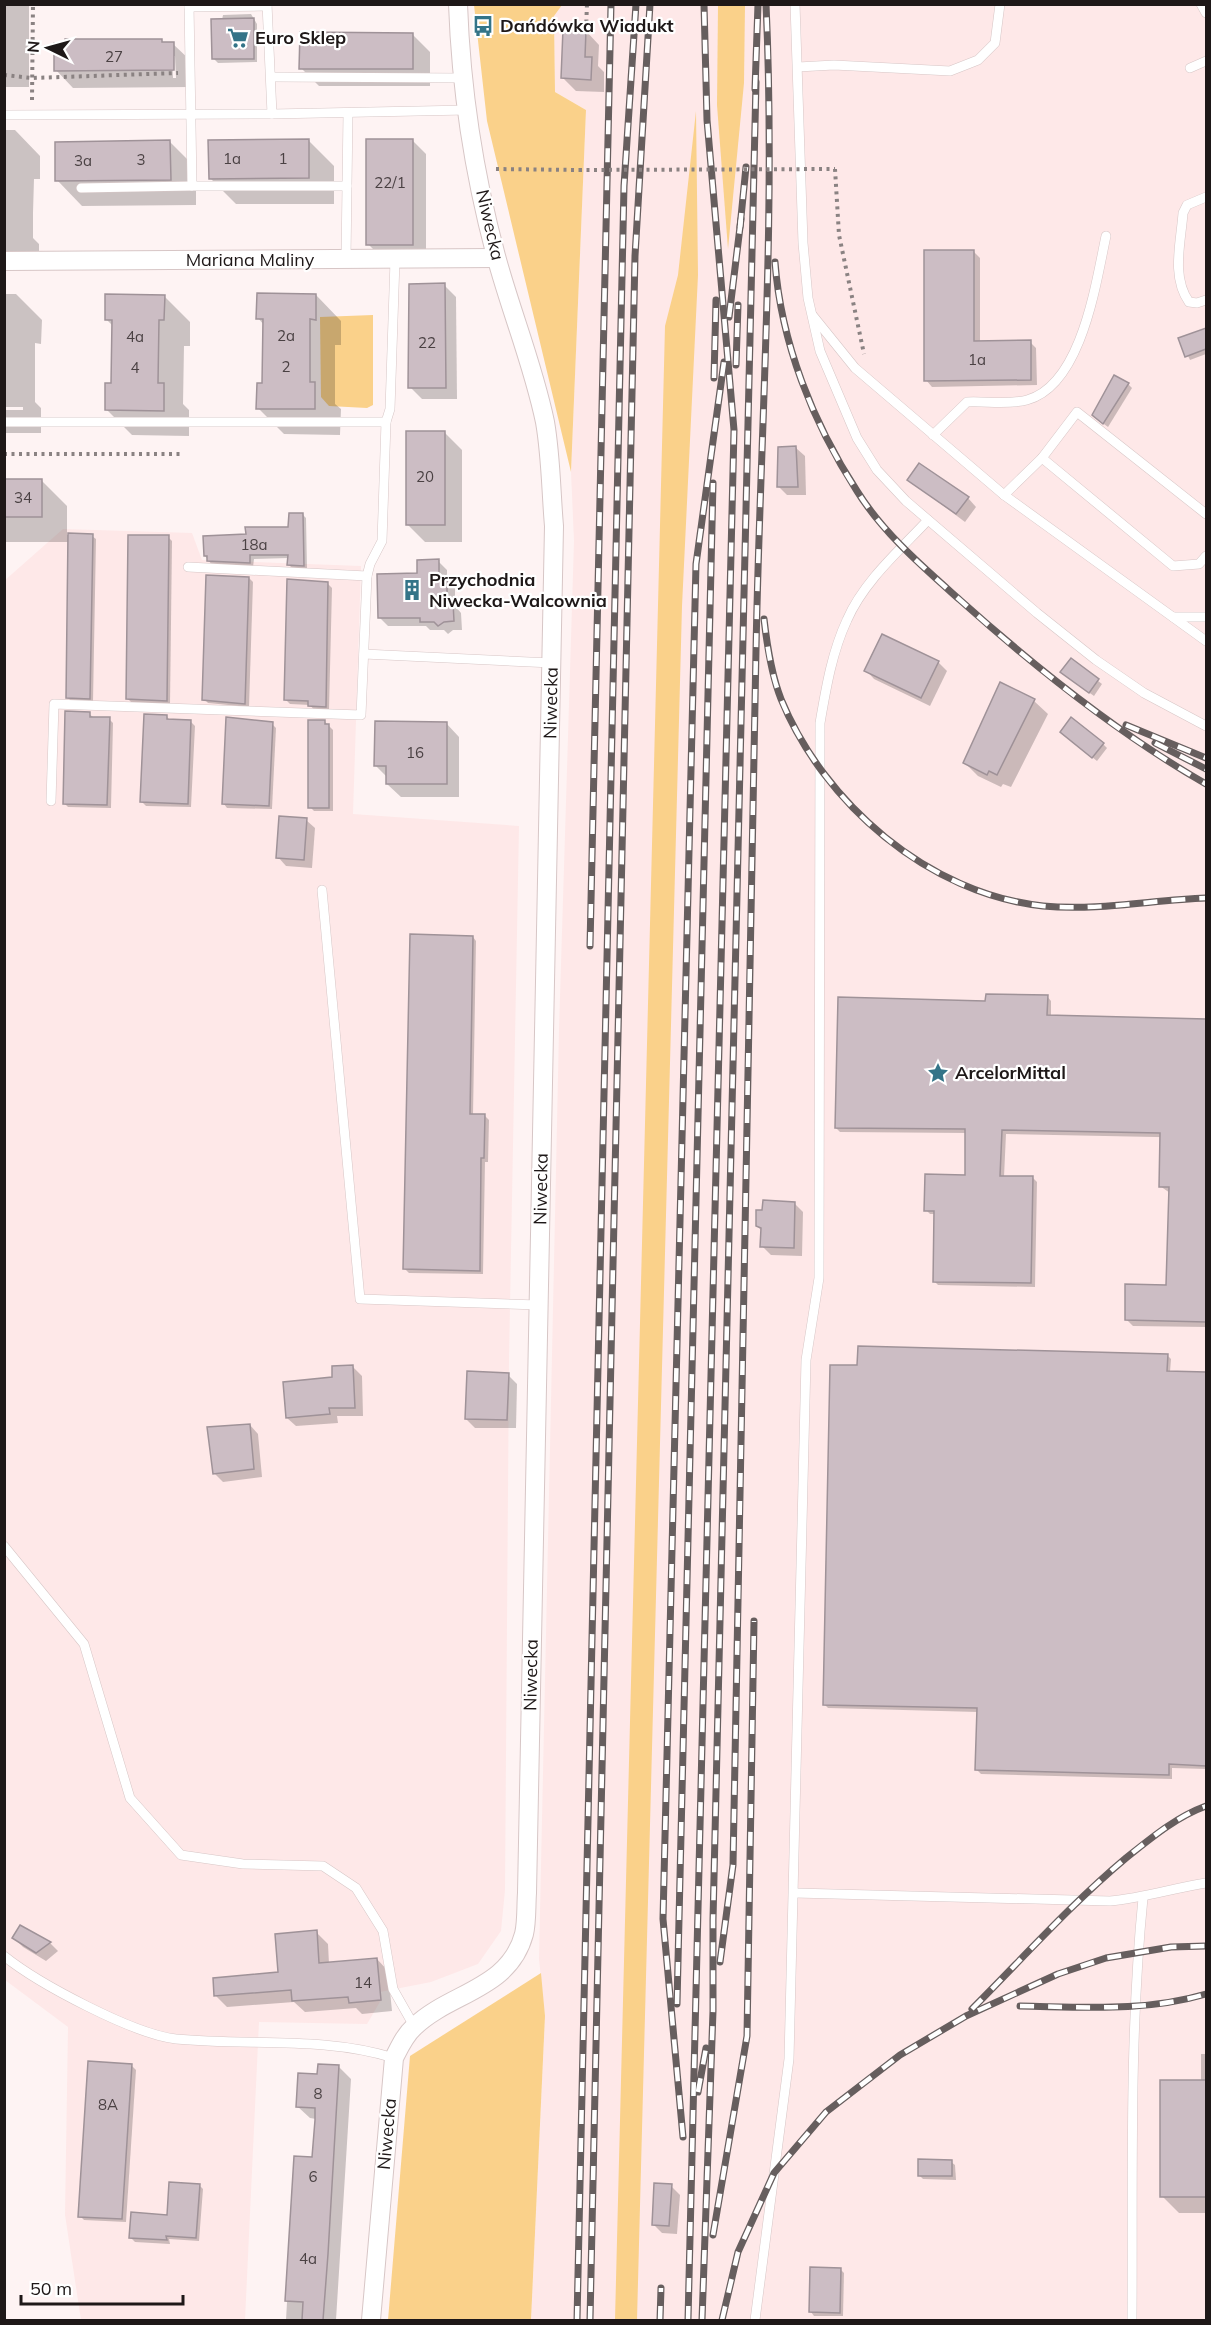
<svg xmlns="http://www.w3.org/2000/svg" width="1211" height="2325" viewBox="0 0 1211 2325" font-family="Mulish,sans-serif">
<style>
.built{fill:#fee8e8}
.green{fill:#fad18a}
.shadow{fill:#0003;fill-rule:evenodd}
.building{fill:#ccbdc4;stroke:#9f9298;stroke-width:1.5}
.lines{fill:none;stroke-linecap:round;stroke-linejoin:round}
.service-casing{stroke:#d7c6c6;stroke-width:10}
.minor-casing{stroke:#d7c6c6;stroke-width:20}
.path{stroke:#8a8282;stroke-width:4;stroke-dasharray:3 4.5;stroke-linecap:butt}
.service{stroke:#fff;stroke-width:9}
.minor{stroke:#fff;stroke-width:18}
.rail-casing{stroke:#665e5e;stroke-width:7}
.rail{stroke:#fff;stroke-width:4.5;stroke-dasharray:14;stroke-linecap:butt}
.path-bridge{stroke:#8a8282;stroke-width:4;stroke-dasharray:3 4.5;stroke-linecap:butt}
.labels{text-anchor:middle;stroke-width:4.5;stroke-linejoin:round;paint-order:stroke}
.number-label{font-size:15px;fill:#4a4143}
.poi-label{font-size:18px;font-weight:bold;fill:#1e1818;stroke:#fff;text-anchor:start}
.street-label{font-size:18px;fill:#1e1818;stroke:#fff}
</style>
<rect width="100%" height="100%" fill="#fef3f3"/>
<g class="built">
<path d="M562,4L1206,5V2320H531L545,2016L539,1959L559,1030L574,541L571,472L586,110L555,92L554,16Z"/>
<path d="M63,529L192,533L202,560L361,566L353,814L519,826L509,1359L505,1890L501,1931L478,1964L431,1982L380,1992L381,2000L367,2024L259,2022L245,2320H81L65,2215L68,2027L5,1980L4,581Z"/>
</g>
<g class="green">
<path d="M474,5H562L554,16L555,92L586,110L571,472L487,121Z"/>
<path d="M718,5H745L744,83L728,249L717,105Z"/>
<path d="M696,111L698,275L682,606L637,2320H615L665,326L678,275Z"/>
<path d="M373,315V405L367,408L329,406L321,397L320,317Z"/>
<path d="M541,1973L545,2016L531,2320H388L410,2056Z"/>
</g>
<g class="shadow">
<rect x="4" y="4" width="25" height="83"/>
<path d="M251,14L257,24V62L218,63L214,59L223,15Z"/>
<path d="M586,31L599,45L598,66L604,72V92L576,91L563,78Z"/>
<path d="M412,34L430,52V86H319L301,68Z"/>
<path d="M161,41L164,44H173L191,61V87L73,88L56,70ZM172,56H175L176,78H173Z"/>
<path d="M4,130H15L40,156V179H34L33,213V238L39,244V269H4Z"/>
<path d="M308,140L334,166V204H236L210,178Z"/>
<path d="M413,141L426,154V257H381L368,244Z"/>
<path d="M170,142L196,168V205L82,206L57,180Z"/>
<path d="M974,252L980,258V342H1030L1036,348L1037,385L932,387L926,380Z"/>
<path d="M444,285L456,297L457,399H422L410,387Z"/>
<path d="M4,294H16L42,320L41,344L35,343V402L41,408V433H4V410H23V407H4Z"/>
<path d="M316,295L341,321V345H335V404L341,409L340,435L284,434L258,408L264,384V325L258,318Z"/>
<path d="M164,296L190,322V346H184L183,404L189,410V436L132,435L106,409L112,385L113,326L106,319Z"/>
<path d="M1206,329V354L1190,360L1180,339Z"/>
<path d="M1128,384L1132,388L1108,427L1097,419Z"/>
<path d="M444,432L462,450V542H425L408,525Z"/>
<path d="M796,448L805,456L806,495H787L778,486Z"/>
<path d="M4,480H41L67,506V535L92,536L96,539L93,702L71,701L67,697L69,542H4Z"/>
<path d="M909,480L968,498L976,507L965,522Z"/>
<path d="M302,514L306,518L307,569H293L289,565V558L254,559L253,567L212,565L205,556L247,536L290,528Z"/>
<path d="M168,537L172,541L170,705L131,702L127,698Z"/>
<path d="M438,561L447,570V580L455,587V606L461,613L462,630H453L448,634L444,630H430L426,626H388L380,618L419,574Z"/>
<path d="M249,578L253,582L249,707L208,703L204,699Z"/>
<path d="M328,584L332,588L329,710H314L310,705L290,704L286,700Z"/>
<path d="M1071,660L1102,684L1094,696L1066,676Z"/>
<path d="M938,662L947,671L930,706L874,679L866,670Z"/>
<path d="M1000,684L1034,701L1048,714L1011,787L1003,784L1001,787L978,776L965,763Z"/>
<path d="M89,714L93,717L109,719L113,723L111,808L68,807L64,803Z"/>
<path d="M166,716L171,721L191,722L195,726L191,807L146,806L142,802Z"/>
<path d="M325,722L333,730V811H314L310,807Z"/>
<path d="M446,723L459,737V797H401L387,784V777L376,766Z"/>
<path d="M272,724L276,728L272,809L227,808L224,804Z"/>
<path d="M1066,736L1103,744L1107,748L1097,761Z"/>
<path d="M306,820L315,828L312,868L286,866L278,857Z"/>
<path d="M473,937L476,941L473,1116H485L489,1120L488,1162H485L483,1274L409,1273L405,1269Z"/>
<path d="M1047,996L1051,1001V1017L1206,1021V1138L1006,1134L1004,1177L1033,1178L1037,1182L1035,1287L938,1285L934,1281L935,1214H930L926,1210L966,1176L967,1133L840,1132L836,1128L987,1003Z"/>
<path d="M1161,1167L1206,1168V1327L1133,1326L1126,1319L1168,1286L1170,1193L1160,1186Z"/>
<path d="M795,1204L803,1212L802,1256L771,1255L762,1246V1231L757,1226Z"/>
<path d="M1167,1355L1171,1359L1170,1372L1206,1374V1769L1172,1768V1779L981,1774L977,1770L978,1712L828,1708L824,1704Z"/>
<path d="M353,1367L362,1376L363,1416H337L338,1423L296,1426L287,1418L334,1378Z"/>
<path d="M508,1375L517,1384L516,1428H475L466,1419Z"/>
<path d="M250,1425L258,1434L262,1477L223,1482L214,1473Z"/>
<path d="M21,1927L50,1943L58,1951L46,1961L23,1947L14,1938Z"/>
<path d="M316,1932L328,1944L329,1964L377,1959L388,1971L392,2011L362,2014L356,2008L305,2012L294,2002L227,2007L216,1996L280,1973Z"/>
<path d="M1201,2054H1206V2213H1179L1162,2196L1201,2082Z"/>
<path d="M132,2066L136,2070L126,2222L84,2220L80,2216Z"/>
<path d="M339,2067L351,2079L336,2320H286L295,2158L313,2159L316,2119L310,2118L297,2106L319,2075Z"/>
<path d="M951,2162L955,2165L956,2180L923,2179L919,2175Z"/>
<path d="M199,2185L203,2189L199,2241L169,2239L170,2244L135,2242L131,2238L168,2217Z"/>
<path d="M671,2186L680,2195L677,2234L662,2233L653,2224Z"/>
<path d="M840,2269L844,2273L843,2316H814L811,2312Z"/>
</g>
<g class="building">
<path d="M254,18V59H212L211,19Z"/>
<path d="M563,29L586,30L585,57H592L591,80L561,78Z"/>
<path d="M300,32L413,33V69H299Z"/>
<path d="M65,39H162V42H174V70L54,71V43H65Z"/>
<path d="M309,139V178L209,179L208,140Z"/>
<rect x="366" y="139" width="47" height="106"/>
<path d="M170,140L171,180L55,181V142Z"/>
<path d="M924,250H974V341L1031,340V380L924,381Z"/>
<path d="M445,283L446,388H408L409,284Z"/>
<path d="M257,293L316,294V320L310,319V382H315V409H256L257,383H262L263,319H256Z"/>
<path d="M105,294L165,295L164,320H159L158,383H164V411L105,410V383H111L112,320H105Z"/>
<path d="M1206,328V349L1185,357L1178,338Z"/>
<path d="M1114,375L1129,383L1103,424L1092,415Z"/>
<rect x="406" y="431" width="39" height="94"/>
<path d="M796,446L798,487H777L778,447Z"/>
<path d="M919,463L969,497L956,514L907,480Z"/>
<rect x="4" y="479" width="38" height="38"/>
<path d="M289,513H303L304,566L287,565L288,555H250V563L207,561V556H204L203,536L246,534L245,527H288Z"/>
<path d="M68,533L93,534L90,699L66,698Z"/>
<path d="M128,535H169L167,701L126,699Z"/>
<path d="M439,559V577H447V602H453L454,621L444,622L438,626L434,622H420V618H378L377,574L417,573V560Z"/>
<path d="M206,575L249,577L245,704L202,700Z"/>
<path d="M287,579L328,582L326,707L308,706V701L284,700Z"/>
<path d="M882,634L939,661L921,698L864,671Z"/>
<path d="M1071,658L1099,679L1089,693L1060,672Z"/>
<path d="M1000,682L1035,699L997,775L989,771L987,775L963,763Z"/>
<path d="M65,711L90,712V717H110L107,805L63,804Z"/>
<path d="M144,714L167,715V719L191,720L188,804L140,802Z"/>
<path d="M226,717L273,722L269,806L222,804Z"/>
<path d="M1071,717L1104,743L1092,758L1060,732Z"/>
<path d="M308,720H325V724H329V808H308Z"/>
<path d="M375,721L447,722V784H386V766H374Z"/>
<path d="M279,816L307,818L304,860L276,858Z"/>
<path d="M410,934L473,936L470,1114H485L484,1158H481L480,1271L403,1269Z"/>
<path d="M986,994L1048,995L1047,1015L1206,1019V1322L1125,1320V1284L1166,1285L1169,1187H1159L1160,1133L1002,1130L1000,1176H1033L1031,1283L933,1282L934,1211H924L925,1174L965,1175V1129L835,1128L838,997L985,1001Z"/>
<path d="M763,1200L795,1202L794,1248L760,1247L761,1228L756,1226V1210H762Z"/>
<path d="M858,1346L1168,1354L1167,1371L1206,1372V1766L1169,1764V1775L975,1770L977,1708L823,1705L830,1365H857Z"/>
<path d="M353,1365L355,1408H329L330,1414L286,1418L283,1382L332,1377V1366Z"/>
<path d="M467,1371L509,1373L507,1420L465,1419Z"/>
<path d="M250,1424L254,1469L213,1474L207,1427Z"/>
<path d="M20,1925L51,1942L36,1953L12,1938Z"/>
<path d="M317,1930L319,1963L377,1958L381,2000L349,2003L348,1997L292,2001L291,1990L214,1996L213,1978L278,1972L275,1934Z"/>
<path d="M88,2061L132,2064L122,2219L78,2217Z"/>
<path d="M318,2064L339,2065L328,2254L323,2320H302L303,2302L285,2301L294,2156L312,2157L315,2120V2108L296,2107L298,2073L317,2074Z"/>
<rect x="1160" y="2080" width="46" height="117"/>
<path d="M918,2159L952,2160V2176H918Z"/>
<path d="M169,2182L200,2184L196,2238L166,2236L167,2240L129,2238L131,2212L167,2215Z"/>
<path d="M654,2183L672,2184L669,2226L652,2225Z"/>
<path d="M810,2267L841,2268L840,2313L809,2312Z"/>
</g>
<g class="lines">
<defs>
<g id="service">
<path d="M189,4L192,186H347"/>
<path d="M267,4L272,114"/>
<path d="M795,4L803,243L808,298L820,351L857,438L877,470L906,501L1037,613L1096,660L1144,693L1206,726"/>
<path d="M1201,4L1206,13"/>
<path d="M189,7L267,6"/>
<path d="M798,67L834,65L950,71L978,60L995,43L1000,4"/>
<path d="M1190,68L1206,61"/>
<path d="M272,77L464,78"/>
<path d="M4,115L272,114L467,110"/>
<path d="M81,188L192,186"/>
<path d="M1206,197L1187,205L1183,213C1181,242 1171,277 1189,302L1197,303L1206,300"/>
<path d="M346,259L348,113"/>
<path d="M813,316L855,368L1004,495L1206,641"/>
<path d="M4,422H386"/>
<path d="M933,435L967,402C986,401 1009,405 1027,400C1082,385 1096,282 1106,236"/>
<path d="M1042,458L1173,566L1199,564L1206,556"/>
<path d="M1004,495L1042,458L1077,412L1206,514"/>
<path d="M188,567L367,576"/>
<path d="M1173,617H1206"/>
<path d="M364,654L552,663"/>
<path d="M51,801L54,704L361,715L367,576L370,564L382,541L386,422L390,409L395,260"/>
<path d="M322,890L360,1299L538,1305"/>
<path d="M4,1546L84,1644L130,1798L181,1855L243,1864L323,1866L356,1888L383,1931L393,1989L414,2026"/>
<path d="M795,1893L1110,1901C1143,1898 1174,1888 1206,1883"/>
<path d="M4,1956C39,1984 133,2034 176,2039C249,2046 324,2036 394,2058"/>
<path d="M755,2320L789,2059L806,1360L819,1278L820,723C826,688 832,652 847,620C864,581 900,550 928,520"/>
<path d="M1132,2320C1133,2180 1129,2038 1143,1898"/>
</g>
<g id="minor">
<path d="M4,261L496,258"/>
<path d="M371,2320L394,2058C400,2046 405,2035 414,2027C450,1992 509,1990 524,1934C527,1922 526,1906 527,1893L554,526C551,492 551,456 545,422C533,364 511,312 496,256C474,174 461,89 458,4"/>
</g>
</defs>
<use href="#service" class="service-casing"/>
<use href="#minor" class="minor-casing"/>
<g class="path">
<path d="M586,30L587,4"/>
<path d="M4,75L32,78L178,73"/>
<path d="M32,100L33,4"/>
<path d="M496,169L579,170"/>
<path d="M835,169L839,235L864,354"/>
<path d="M4,454H183"/>
</g>
<use href="#service" class="service"/>
<use href="#minor" class="minor"/>
<defs>
<g id="rail">
<path d="M755,89L758,4"/>
<path d="M740,227L746,167"/>
<path d="M775,262C781,343 813,423 857,491C883,533 923,567 960,600C1036,668 1117,733 1206,784"/>
<path d="M729,317L741,219"/>
<path d="M736,365L738,305"/>
<path d="M714,378L716,300"/>
<path d="M764,619C767,645 771,674 781,699C824,804 929,894 1043,906C1098,911 1152,900 1206,898"/>
<path d="M1126,725L1206,758"/>
<path d="M1155,743L1206,769"/>
<path d="M590,946L611,4"/>
<path d="M720,1962L733,1865C741,1460 748,1055 756,650C760,435 776,219 766,4"/>
<path d="M677,2004L713,483"/>
<path d="M1020,2006C1084,2007 1145,2012 1206,1994"/>
<path d="M972,2009C1023,1958 1071,1904 1126,1858C1151,1838 1176,1817 1206,1806"/>
<path d="M698,2092L706,2048"/>
<path d="M683,2137L663,1919L696,564L724,362"/>
<path d="M713,2235L747,2036L754,1621"/>
<path d="M577,2320L624,186L636,4"/>
<path d="M590,2320L635,256L650,4"/>
<path d="M660,2320L661,2288"/>
<path d="M688,2320L734,430L707,120L704,4"/>
<path d="M702,2320L713,2011V1920L756,82"/>
<path d="M722,2320L738,2252L774,2173L826,2112L900,2055L966,2016L1058,1974L1106,1958L1171,1947L1206,1946"/>
</g>
</defs>
<use href="#rail" class="rail-casing"/>
<use href="#rail" class="rail"/>
<path class="path-bridge" d="M579,170L835,169"/>
</g>
<defs>
<symbol id="bus-bare" viewBox="-9 -9 18 18"><path d="M-5-6H5V4H4V6H2V4H-2V6H-4V4H-5ZM-3.5-4V0h7V-4ZM-3.5 1.2v1.5H-2V1.2ZM2 1.2v1.5H3.5V1.2Z" fill="#347488" stroke="#fff" stroke-width="2.5" paint-order="stroke"/></symbol>
<symbol id="supermarket-bare" viewBox="-9 -9 18 18"><path d="M-6-5.5h2.5l.6 2H6L4.5 2H-2.5L-4.4-4H-6ZM-1.5 3.2a1.3 1.3 0 1 0 .1 0ZM3 3.2a1.3 1.3 0 1 0 .1 0Z" fill="#347488" stroke="#fff" stroke-width="2.5" paint-order="stroke"/></symbol>
<symbol id="building-bare" viewBox="-9 -9 18 18"><path d="M-4-6H4V6H1V3H-1V6H-4ZM-2.5-4.3h1.7v1.8h-1.7ZM.8-4.3h1.7v1.8H.8ZM-2.5-1h1.7V.8h-1.7ZM.8-1h1.7V.8H.8Z" fill="#347488" stroke="#fff" stroke-width="2.5" paint-order="stroke"/></symbol>
<symbol id="sight-bare" viewBox="-9 -9 18 18"><path d="M0-6L1.8-2.2L6-1.7L2.9 1.2L3.7 5.4L0 3.3L-3.7 5.4L-2.9 1.2L-6-1.7L-1.8-2.2Z" fill="#347488" stroke="#fff" stroke-width="2.5" paint-order="stroke"/></symbol>
</defs>
<g fill-rule="evenodd">
<use href="#bus-bare" x="468" y="11" width="30" height="30"/>
<use href="#supermarket-bare" x="223" y="23" width="30" height="30"/>
<use href="#building-bare" x="397" y="575" width="30" height="30"/>
<use href="#sight-bare" x="923" y="1058" width="30" height="30"/>
</g>
<g class="labels">
<g class="number-label">
<text x="114" y="62">27</text>
<text x="232" y="164">1a</text>
<text x="283" y="164">1</text>
<text x="141" y="165">3</text>
<text x="83" y="166">3a</text>
<text x="390" y="188">22/1</text>
<text x="286" y="341">2a</text>
<text x="135" y="342">4a</text>
<text x="427" y="348">22</text>
<text x="977" y="365">1a</text>
<text x="286" y="372">2</text>
<text x="135" y="373">4</text>
<text x="425" y="482">20</text>
<text x="23" y="503">34</text>
<text x="254" y="550">18a</text>
<text x="415" y="758">16</text>
<text x="363" y="1988">14</text>
<text x="318" y="2099">8</text>
<text x="108" y="2110">8A</text>
<text x="313" y="2182">6</text>
<text x="308" y="2264">4a</text>
</g>
<g class="poi-label">
<text x="500" y="32">Dańdówka Wiadukt</text>
<text x="255" y="44">Euro Sklep</text>
<text x="429" y="586">Przychodnia<tspan x="429" dy="21">Niwecka-Walcownia</tspan></text>
<text x="955" y="1079">ArcelorMittal</text>
</g>
<g class="street-label">
<text transform="translate(490 225) rotate(77)" y="6">Niwecka</text>
<text x="250" y="266">Mariana Maliny</text>
<text transform="translate(551 703) rotate(-89)" y="6">Niwecka</text>
<text transform="translate(541 1189) rotate(-89)" y="6">Niwecka</text>
<text transform="translate(531 1675) rotate(-89)" y="6">Niwecka</text>
<text transform="translate(387 2134) rotate(-85)" y="6">Niwecka</text>
</g>
</g>
<rect width="1211" height="2325" fill="none" stroke="#1e1818" stroke-width="12"/>
<g transform="translate(48 48) rotate(275)" stroke="#ffffff" stroke-width="4.5" paint-order="stroke">
<path d="M0-4.5L10 22L0 15L-10 22Z" fill="#1e1818"/>
<text y="-9" font-size="16" font-weight="bold" text-anchor="middle" fill="#1e1818">N</text>
</g>
<path d="M21 2295v9h162v-9" fill="none" stroke="#1e1818" stroke-width="3"/>
<text x="30" y="2295" font-size="18" fill="#1e1818" stroke="#ffffff" stroke-width="4.5" paint-order="stroke">50 m</text>
</svg>
